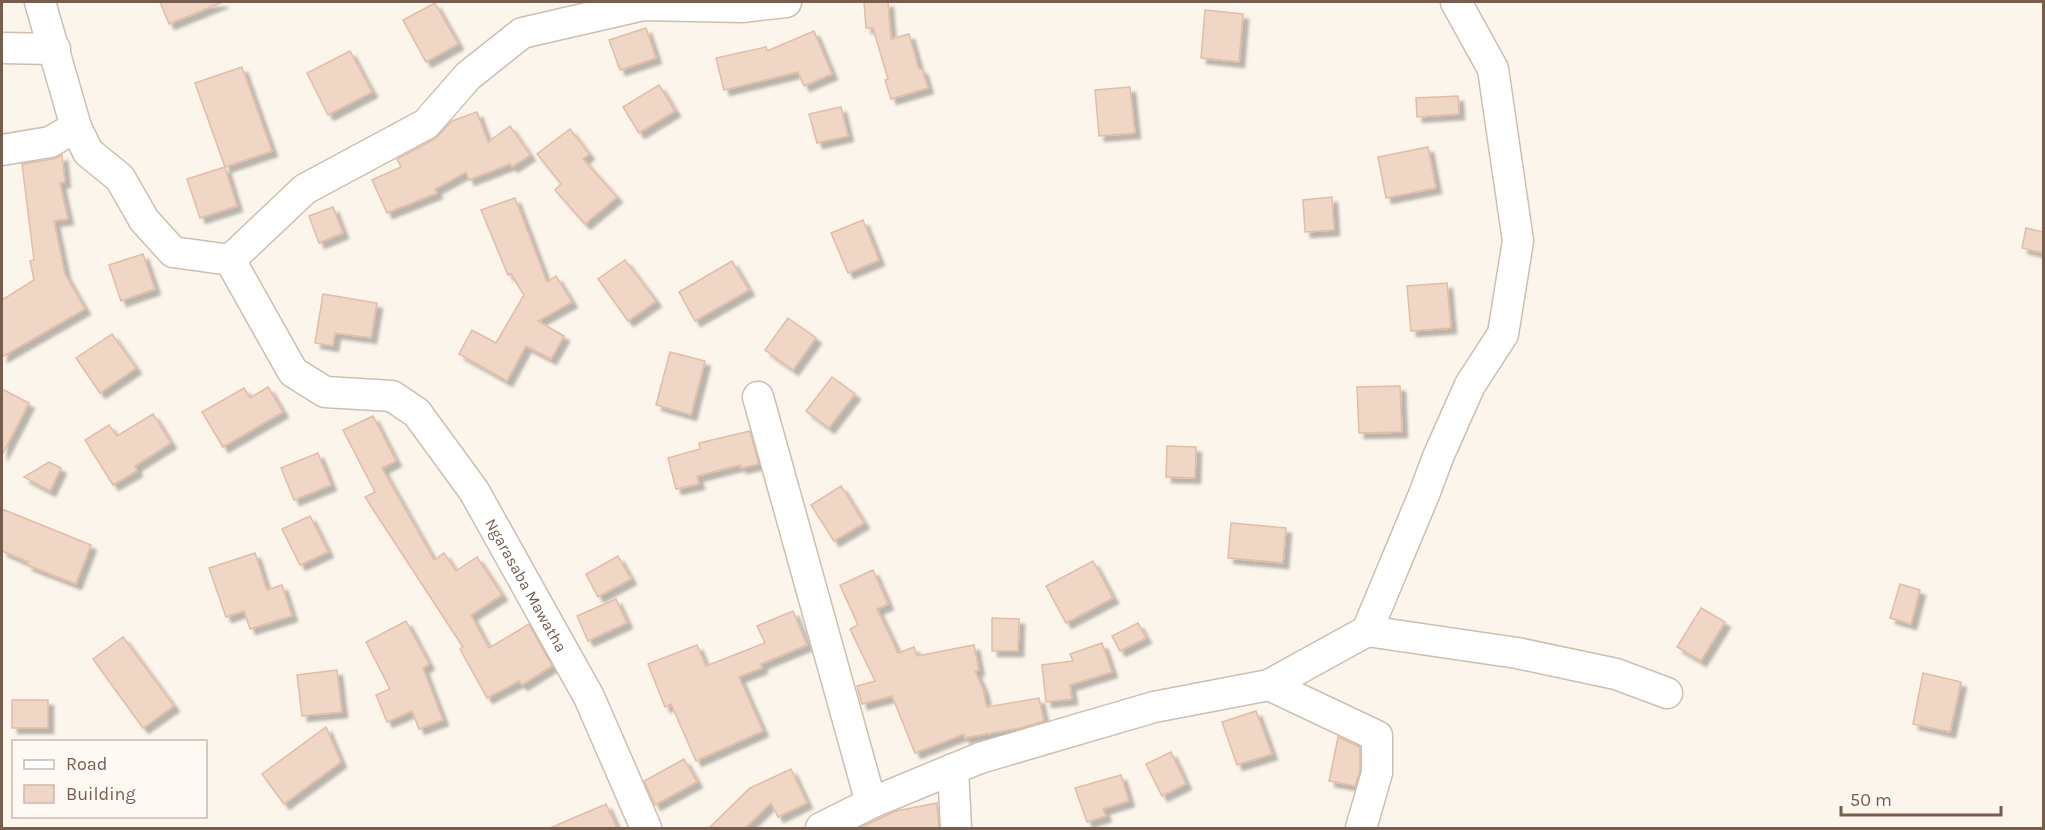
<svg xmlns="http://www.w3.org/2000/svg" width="2045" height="830" viewBox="0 0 2045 830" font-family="Karla,sans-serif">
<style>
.building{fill:#f0d6c4;stroke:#e2bca5;stroke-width:1.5;filter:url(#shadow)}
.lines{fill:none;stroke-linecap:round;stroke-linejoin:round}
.minor-casing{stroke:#cebeb0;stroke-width:33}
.minor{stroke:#fff;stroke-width:30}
.labels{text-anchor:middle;stroke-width:4.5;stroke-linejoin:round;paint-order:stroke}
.street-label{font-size:16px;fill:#775d4e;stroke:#fef9f2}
</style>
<defs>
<filter id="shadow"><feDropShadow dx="5.5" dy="5.5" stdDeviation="1.5" flood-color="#0004"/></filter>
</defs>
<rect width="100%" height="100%" fill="#fcf5eb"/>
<g class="building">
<path d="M160,2H223L169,24Z"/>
<path d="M864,2H888L891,39L909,34L919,69H922L928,88L891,99L885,80L888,79L873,28H866Z"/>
<path d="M435,3L458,44L426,62L403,20Z"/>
<path d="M1205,10L1243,14L1239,62L1201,58Z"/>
<path d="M646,28L656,58L620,70L609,40Z"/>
<path d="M814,31L832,74L804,86L798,72L724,90L716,58L766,47L767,51Z"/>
<path d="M350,51L372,92L328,115L307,73Z"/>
<path d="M242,67L272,151L225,167L195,83Z"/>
<path d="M659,85L675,111L639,133L623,107Z"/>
<path d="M1130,87L1135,133L1099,136L1095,90Z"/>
<path d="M1458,96L1459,114L1417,117L1416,98Z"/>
<path d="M841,107L848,136L817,143L809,114Z"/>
<path d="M477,112L488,142L510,126L530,155L512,167L510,164L469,180L466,172L435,189L437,193L387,213L372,180L401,167L397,159L435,139L452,121Z"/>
<path d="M570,129L589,154L583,159L617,197L585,224L555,190L561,184L537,154Z"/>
<path d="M1428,147L1436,188L1386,198L1378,157Z"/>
<path d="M62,155L65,182L60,183L68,219L54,221L65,274L85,309L2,357V300L34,280L30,261L34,260L22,164L53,159Z"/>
<path d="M225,167L237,206L200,218L187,179Z"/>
<path d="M1332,197L1334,230L1305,232L1303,200Z"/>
<path d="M515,198L547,282L556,276L572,302L538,321L564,336L551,359L526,346L507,381L459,354L472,330L496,343L524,295L511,274L508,275L481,210Z"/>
<path d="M333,207L343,233L319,243L309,216Z"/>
<path d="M863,220L879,260L848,273L831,233Z"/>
<path d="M2026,228L2043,232V253L2022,248Z"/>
<path d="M143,254L155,289L121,301L109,265Z"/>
<path d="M625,260L656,301L628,321L598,279Z"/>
<path d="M732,261L749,290L695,321L679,292Z"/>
<path d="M1447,283L1451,328L1411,331L1407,286Z"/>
<path d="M323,294L377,303L371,338L335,333L333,346L315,343Z"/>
<path d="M788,318L816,338L793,370L765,350Z"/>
<path d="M112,334L136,368L100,393L76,358Z"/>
<path d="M670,352L705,361L691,415L656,405Z"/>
<path d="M832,377L855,394L829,428L806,411Z"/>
<path d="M1400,386L1402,432L1359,433L1357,387Z"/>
<path d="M268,387L283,412L223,447L202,412L244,388L250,398Z"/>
<path d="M2,389L29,403L2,455Z"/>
<path d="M153,414L171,443L135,466L137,471L113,485L85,440L109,425L117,436Z"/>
<path d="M373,416L396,461L382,468L434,560L444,553L456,571L477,557L502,595L471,615L489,648L529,624L552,666L522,685L519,681L487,698L460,649L463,647L365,497L375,492L343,430Z"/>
<path d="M750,431L759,464L741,468L740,465L697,476L699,484L676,489L668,458L700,449L699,443Z"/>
<path d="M1167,446L1196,447L1195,478L1166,477Z"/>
<path d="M318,453L331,485L294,500L281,468Z"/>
<path d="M49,462L61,468L50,491L24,477Z"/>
<path d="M841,486L864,523L834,541L811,505Z"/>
<path d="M2,509L91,545L76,584L27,565L28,562L2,551Z"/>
<path d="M310,516L328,552L300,565L282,529Z"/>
<path d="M1231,523L1286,528L1283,563L1228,558Z"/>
<path d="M255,553L267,590L282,585L292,616L250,629L244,611L226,617L209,568Z"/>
<path d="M618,556L631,579L598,597L586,574Z"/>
<path d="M1093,561L1113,598L1066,623L1046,586Z"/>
<path d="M873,570L888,604L877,609L898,653L914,647L917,656L974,645L979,670L975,671L983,689L987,707L1039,698L1044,721L1020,728L964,738V734L915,753L892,696L862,704L857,686L875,681L850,629L858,625L840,585Z"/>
<path d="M1900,584L1920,590L1911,624L1890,618Z"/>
<path d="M616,599L627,623L588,641L577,616Z"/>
<path d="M1701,608L1725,622L1701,661L1677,647Z"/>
<path d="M793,611L807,645L761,664L762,668L739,677L763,731L696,761L671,704L665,707L648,664L697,645L706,666L765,643L757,626Z"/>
<path d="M992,618L1019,619L1018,651H992Z"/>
<path d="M406,621L429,664L423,668L443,720L419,729L412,711L387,722L376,695L390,689L366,642Z"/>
<path d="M1138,623L1146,638L1120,651L1112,636Z"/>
<path d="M123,637L174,706L143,728L93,659Z"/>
<path d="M1102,643L1112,672L1070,685L1072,699L1046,702L1042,665L1073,661L1070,654Z"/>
<path d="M337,670L342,712L302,716L297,675Z"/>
<path d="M1923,673L1961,682L1950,732L1913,724Z"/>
<rect x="12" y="700" width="36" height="28"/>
<path d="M1256,711L1272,754L1237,765L1222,722Z"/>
<path d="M326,727L341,762L284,804L262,774Z"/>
<path d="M1338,737L1360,747V771L1355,786L1329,781Z"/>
<path d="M1171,752L1186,784L1162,796L1146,764Z"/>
<path d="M684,759L697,782L655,805L644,781Z"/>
<path d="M791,769L807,803L778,817L771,803L745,828H709L750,788Z"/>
<path d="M1121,775L1129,801L1103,809L1106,816L1087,822L1075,788Z"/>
<path d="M937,803L939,828H859L896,811Z"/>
<path d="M606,804L617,828H550Z"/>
</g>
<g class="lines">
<defs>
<g id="minor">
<path id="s1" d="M40,2L76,127L88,152L120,178L144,220L173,252L230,260L293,372L325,392L392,396L417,413L474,491L589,697L646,828"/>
<path d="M2,48L55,49"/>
<path d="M2,150L50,142L76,127"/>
<path d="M230,260L305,189L426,124L468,76L522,33L644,5L742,7L786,2"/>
<path d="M758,397L871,803"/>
<path d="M1367,631L1425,492L1438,457L1470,385L1503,334L1518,241L1493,69L1456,2"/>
<path d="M1269,685L1377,736V773L1361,828"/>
<path d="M953,769L956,828"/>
<path d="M821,828L871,803L980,758L1154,707L1269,685L1367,631L1517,653L1616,674L1667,693"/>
</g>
</defs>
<use href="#minor" class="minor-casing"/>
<use href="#minor" class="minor"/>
</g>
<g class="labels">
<g class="street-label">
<text dy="6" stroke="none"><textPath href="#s1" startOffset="816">Ngarasaba Mawatha</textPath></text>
</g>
</g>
<rect width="2045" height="830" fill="none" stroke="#775d4e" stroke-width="6"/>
<rect x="12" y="740" width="195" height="78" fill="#fef9f2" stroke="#c8bbb0" stroke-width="1.5"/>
<rect x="24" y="760" width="30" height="9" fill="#ffffff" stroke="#c8bbb0" stroke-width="1.5"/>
<text x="66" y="770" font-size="18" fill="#775d4e">Road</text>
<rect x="24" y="785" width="30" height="18" fill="#f0d6c4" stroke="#c8bbb0" stroke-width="1.5"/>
<text x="66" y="800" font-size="18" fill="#775d4e">Building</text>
<path d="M1841 806v9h160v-9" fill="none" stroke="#775d4e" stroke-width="3"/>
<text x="1850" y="806" font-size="18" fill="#775d4e" stroke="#fef9f2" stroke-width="4.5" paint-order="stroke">50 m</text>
</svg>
